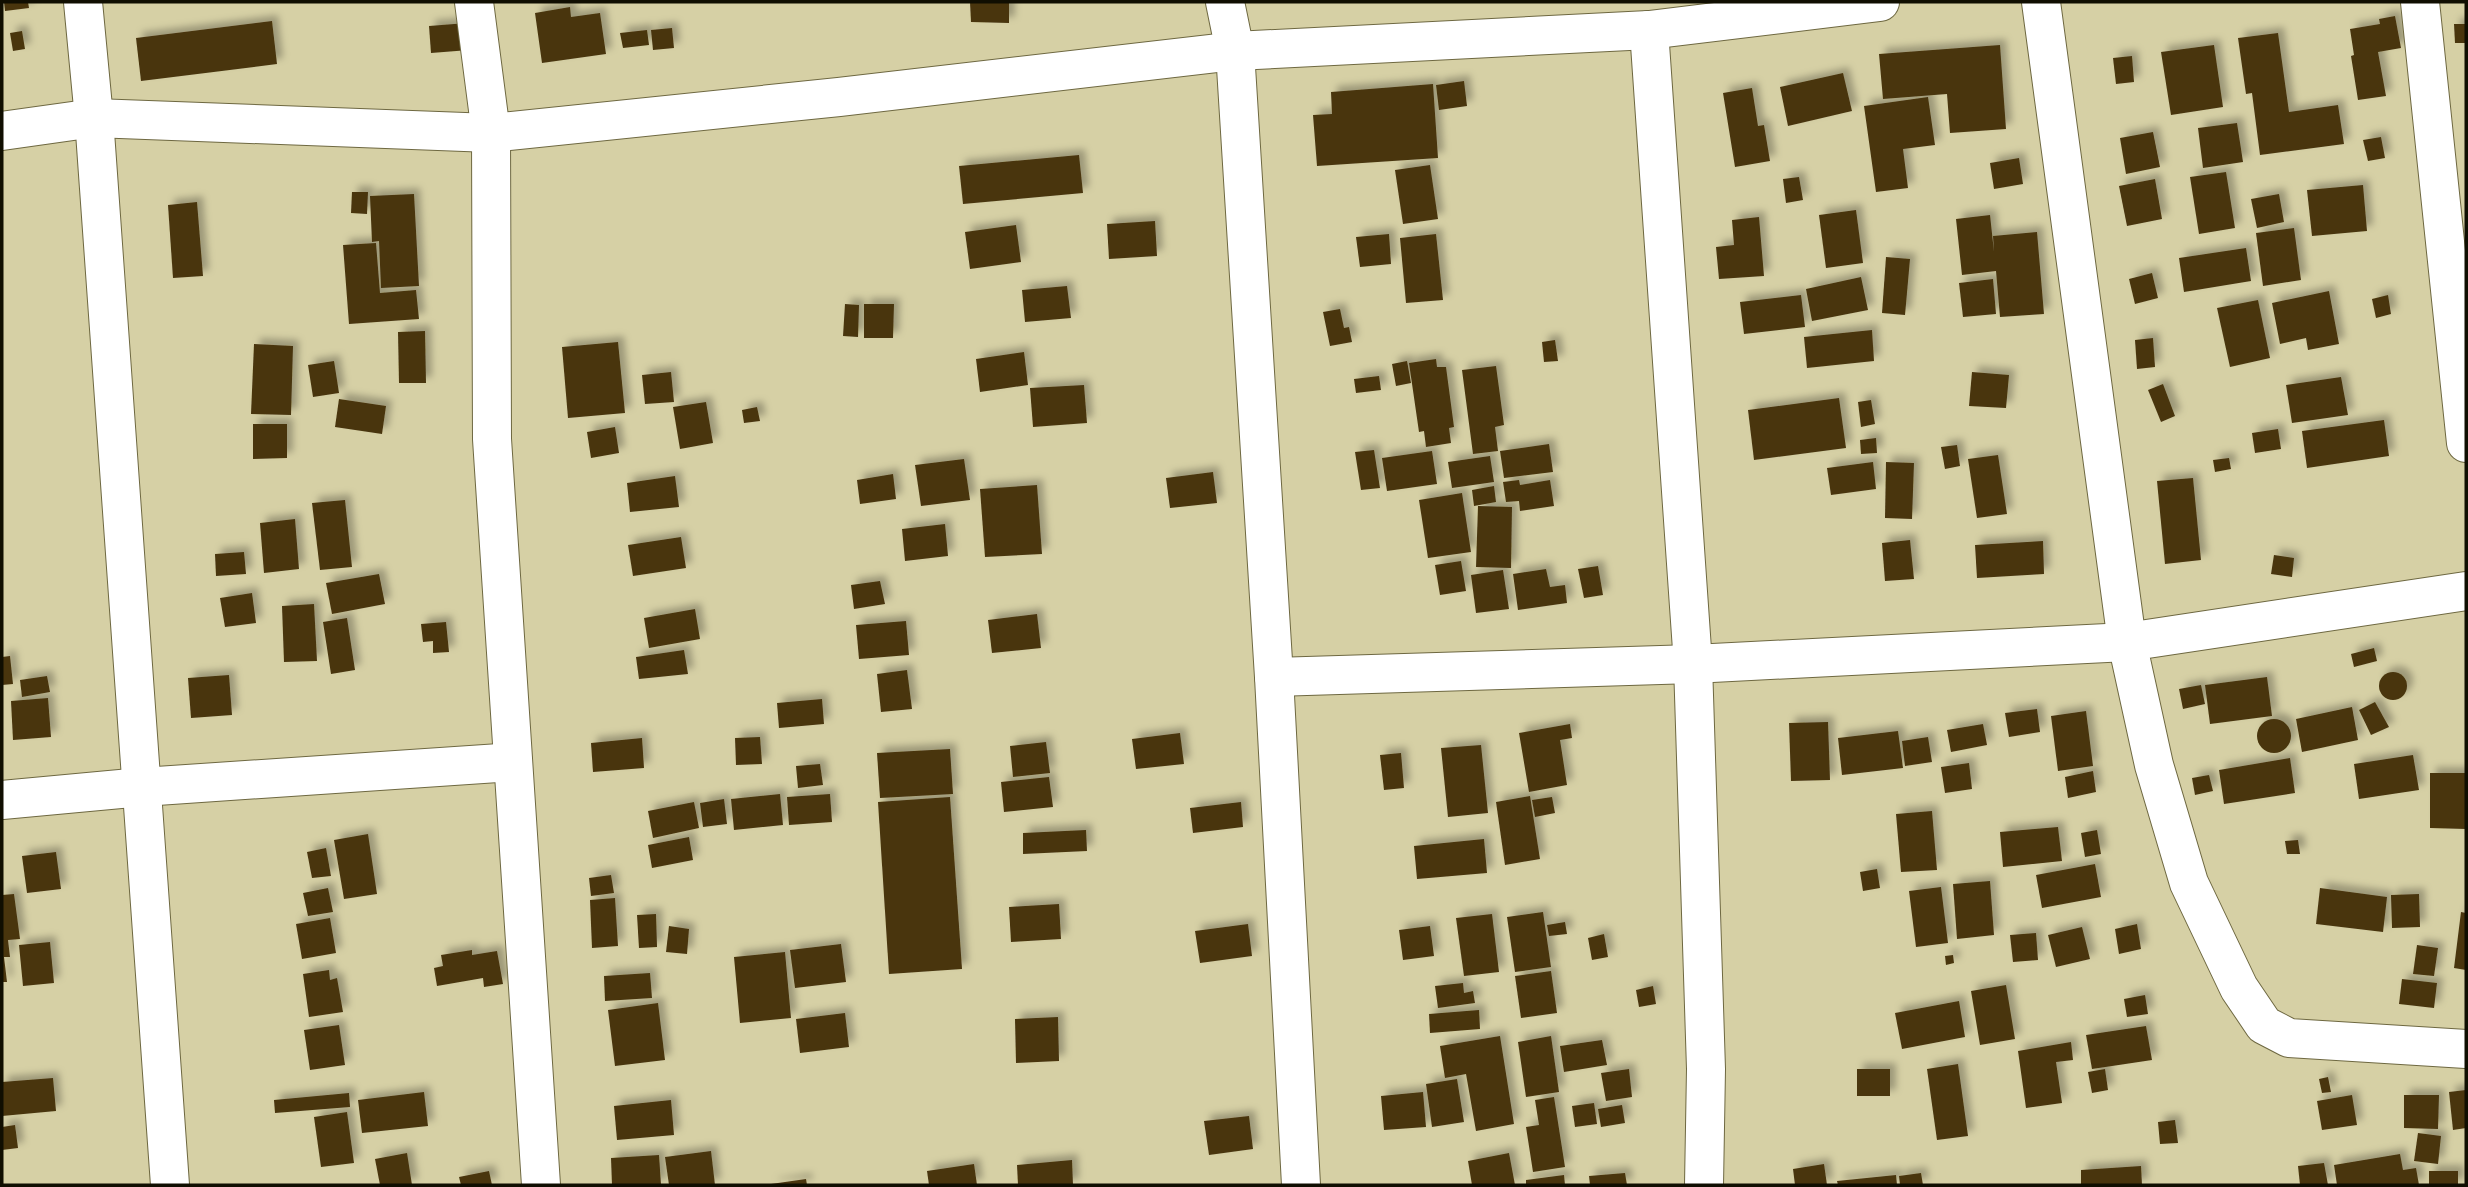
<svg xmlns="http://www.w3.org/2000/svg" width="2468" height="1187" viewBox="0 0 2468 1187" font-family="Overpass,sans-serif">
<style>
.building{fill:#483511;filter:url(#shadow)}
.lines{fill:none;stroke-linecap:round;stroke-linejoin:round}
.street-casing{stroke:#6e6841;stroke-width:40}
.street{stroke:#fff;stroke-width:38}
</style>
<defs>
<filter id="shadow"><feDropShadow dx="6" dy="-6" stdDeviation="3.5" flood-color="#0004"/></filter>
</defs>
<rect width="100%" height="100%" fill="#d6d0a5"/>
<g class="building">
<path d="M4,2H28L29,8L5,11Z"/>
<path d="M970,2H1009V23L971,22Z"/>
<path d="M570,7L571,17L600,13L606,54L542,63L535,13Z"/>
<path d="M2395,16L2401,48L2378,52L2386,96L2358,100L2351,56L2354,55L2350,29L2380,24L2379,19Z"/>
<path d="M272,21L277,64L141,81L136,38Z"/>
<path d="M467,23L469,50L431,53L429,26Z"/>
<path d="M2454,24H2466V43H2455Z"/>
<path d="M672,28L674,48L653,50L651,30Z"/>
<path d="M647,30L649,45L623,48L620,33Z"/>
<path d="M22,31L25,49L13,51L10,33Z"/>
<path d="M2278,33L2289,112L2338,105L2344,144L2260,155L2252,93L2246,94L2238,38Z"/>
<path d="M2000,45L2006,129L1950,133L1947,94L1883,99L1879,54Z"/>
<path d="M2214,45L2223,107L2171,115L2161,52Z"/>
<path d="M2132,56L2134,82L2116,84L2113,58Z"/>
<path d="M1843,73L1852,111L1788,126L1780,87Z"/>
<path d="M1464,81L1467,106L1439,110L1436,85Z"/>
<path d="M1433,84L1438,158L1317,166L1313,115L1332,114L1331,92Z"/>
<path d="M1752,88L1758,126L1764,125L1770,161L1735,167L1723,93Z"/>
<path d="M1928,97L1935,145L1903,149L1908,188L1876,192L1864,106Z"/>
<path d="M2237,123L2243,162L2203,168L2198,128Z"/>
<path d="M2153,132L2160,167L2126,174L2120,138Z"/>
<path d="M2381,137L2385,158L2368,161L2363,140Z"/>
<path d="M1079,155L1083,193L963,204L959,166Z"/>
<path d="M2019,158L2023,184L1994,189L1990,163Z"/>
<path d="M1430,165L1438,219L1403,224L1395,170Z"/>
<path d="M2226,172L2235,228L2199,234L2190,177Z"/>
<path d="M1799,177L1803,200L1786,203L1783,179Z"/>
<path d="M2155,179L2162,219L2127,226L2119,186Z"/>
<path d="M2363,185L2367,231L2312,236L2307,190Z"/>
<path d="M352,192H368L367,214L351,213Z"/>
<path d="M414,194L419,286L381,288L379,241L372,242L370,196Z"/>
<path d="M2279,194L2284,222L2257,228L2251,199Z"/>
<path d="M197,202L203,276L173,278L168,205Z"/>
<path d="M1856,210L1863,263L1826,268L1819,215Z"/>
<path d="M1990,215L1994,252L1993,236L2037,232L2044,314L2000,317L1996,271L1962,275L1956,219Z"/>
<path d="M1759,217L1764,276L1719,279L1716,247L1734,245L1732,220Z"/>
<path d="M1155,221L1157,256L1109,259L1107,224Z"/>
<path d="M1016,225L1021,262L970,269L965,232Z"/>
<path d="M2294,228L2301,280L2263,286L2256,233Z"/>
<path d="M1389,234L1391,264L1360,267L1356,237Z"/>
<path d="M1436,234L1443,300L1406,303L1400,238Z"/>
<path d="M376,243L380,293L416,290L419,319L349,324L343,245Z"/>
<path d="M2246,248L2251,281L2184,292L2179,258Z"/>
<path d="M1886,257L1910,259L1905,315L1882,313Z"/>
<path d="M2152,273L2158,298L2135,304L2129,279Z"/>
<path d="M1861,277L1868,310L1812,321L1806,289Z"/>
<path d="M1993,279L1996,314L1963,317L1959,283Z"/>
<path d="M1067,286L1071,318L1025,322L1022,290Z"/>
<path d="M2329,291L2339,344L2308,350L2306,338L2280,344L2272,303Z"/>
<path d="M1801,295L1805,327L1744,334L1740,302Z"/>
<path d="M2388,295L2391,314L2376,318L2372,299Z"/>
<path d="M2258,300L2270,358L2230,367L2217,308Z"/>
<path d="M845,304L859,305L858,337L843,336Z"/>
<path d="M864,304H894L893,338H864Z"/>
<path d="M1340,309L1344,328L1349,327L1352,342L1330,346L1323,312Z"/>
<path d="M1872,330L1874,361L1807,368L1804,337Z"/>
<path d="M425,331L426,383H399L398,332Z"/>
<path d="M2153,338L2155,367L2137,369L2135,340Z"/>
<path d="M1555,340L1558,361L1544,362L1542,342Z"/>
<path d="M618,342L625,413L568,418L562,347Z"/>
<path d="M254,344L293,346L291,415L251,414Z"/>
<path d="M1024,352L1028,385L980,392L976,359Z"/>
<path d="M1436,359L1437,367H1446L1454,427L1449,428L1451,443L1426,447L1424,431L1419,432L1409,363Z"/>
<path d="M334,361L339,393L313,397L308,365Z"/>
<path d="M1407,361L1411,383L1396,386L1392,364Z"/>
<path d="M1496,366L1504,425L1495,427L1498,451L1473,454L1462,370Z"/>
<path d="M671,372L674,402L645,404L642,375Z"/>
<path d="M1972,372L2009,375L2006,408L1969,406Z"/>
<path d="M1379,376L1381,390L1356,393L1354,379Z"/>
<path d="M2341,377L2348,415L2292,423L2286,385Z"/>
<path d="M2163,384L2175,416L2161,422L2148,390Z"/>
<path d="M1084,385L1087,423L1033,427L1030,388Z"/>
<path d="M1839,398L1846,448L1754,460L1748,410Z"/>
<path d="M339,399L386,406L382,434L335,427Z"/>
<path d="M1871,400L1875,424L1861,427L1858,402Z"/>
<path d="M706,402L713,443L680,449L673,407Z"/>
<path d="M757,407L760,421L744,423L742,410Z"/>
<path d="M2384,420L2389,456L2307,468L2302,431Z"/>
<path d="M253,424H287V458L253,459Z"/>
<path d="M615,427L619,453L591,458L587,432Z"/>
<path d="M2278,429L2281,449L2255,453L2252,433Z"/>
<path d="M1876,438L1877,453L1861,454L1860,440Z"/>
<path d="M1549,444L1553,472L1504,478L1500,451Z"/>
<path d="M1957,445L1960,466L1945,469L1941,447Z"/>
<path d="M1374,450L1380,488L1361,490L1355,452Z"/>
<path d="M1432,451L1437,484L1387,491L1382,458Z"/>
<path d="M1998,455L2007,514L1977,518L1968,459Z"/>
<path d="M1490,456L1494,482L1452,488L1448,462Z"/>
<path d="M2229,458L2231,469L2215,472L2213,460Z"/>
<path d="M964,459L970,500L921,506L915,465Z"/>
<path d="M1873,462L1876,489L1831,495L1827,468Z"/>
<path d="M1886,462L1914,463L1912,519L1885,518Z"/>
<path d="M1213,472L1217,503L1170,508L1166,478Z"/>
<path d="M893,474L896,499L860,504L857,480Z"/>
<path d="M675,476L679,507L630,512L627,483Z"/>
<path d="M2193,478L2201,560L2165,564L2157,481Z"/>
<path d="M1519,480L1520,485L1550,480L1554,506L1520,511L1519,501L1506,502L1503,482Z"/>
<path d="M1037,485L1042,554L985,557L980,489Z"/>
<path d="M1494,486L1496,502L1474,506L1472,490Z"/>
<path d="M1462,493L1471,552L1428,558L1419,500Z"/>
<path d="M345,500L352,567L320,570L312,503Z"/>
<path d="M1478,506L1512,507L1511,568L1476,567Z"/>
<path d="M295,519L299,569L264,573L260,523Z"/>
<path d="M945,524L948,556L905,561L902,529Z"/>
<path d="M681,537L686,568L633,576L628,545Z"/>
<path d="M1910,540L1914,579L1885,581L1882,543Z"/>
<path d="M2043,541L2044,574L1977,578L1975,545Z"/>
<path d="M244,552L246,574L216,576L215,554Z"/>
<path d="M2274,555L2294,558L2292,577L2271,574Z"/>
<path d="M1461,561L1466,591L1440,595L1435,565Z"/>
<path d="M1598,566L1603,595L1584,598L1578,569Z"/>
<path d="M1546,569L1550,587L1565,585L1567,603L1518,610L1513,574Z"/>
<path d="M1503,570L1509,609L1476,613L1471,575Z"/>
<path d="M379,574L385,604L332,614L326,583Z"/>
<path d="M880,581L885,604L854,609L851,585Z"/>
<path d="M252,593L256,623L225,627L220,598Z"/>
<path d="M314,604L317,661L284,662L282,606Z"/>
<path d="M695,609L700,639L649,648L644,618Z"/>
<path d="M1037,614L1041,648L992,653L988,620Z"/>
<path d="M347,618L355,670L331,674L323,622Z"/>
<path d="M906,621L909,655L859,659L856,625Z"/>
<path d="M446,622L449,652L433,653V641L423,642L421,624Z"/>
<path d="M2374,648L2377,661L2354,667L2351,654Z"/>
<path d="M684,650L688,674L639,679L636,657Z"/>
<path d="M10,656L13,684L2,685V657Z"/>
<path d="M907,670L912,709L881,712L877,674Z"/>
<circle cx="2393" cy="686" r="14"/>
<path d="M229,675L232,715L191,718L188,678Z"/>
<path d="M47,676L50,692L22,697L20,680Z"/>
<path d="M2267,677L2272,716L2210,724L2205,685Z"/>
<path d="M2201,685L2205,704L2183,709L2179,689Z"/>
<path d="M48,698L51,737L13,740L11,701Z"/>
<path d="M822,699L824,724L779,728L777,703Z"/>
<path d="M2375,702L2389,727L2371,735L2359,710Z"/>
<path d="M2352,707L2358,740L2302,752L2296,719Z"/>
<path d="M2037,709L2040,732L2009,737L2005,713Z"/>
<path d="M2086,711L2093,766L2058,771L2051,716Z"/>
<circle cx="2274" cy="736" r="17"/>
<path d="M1828,722L1830,780L1791,781L1789,723Z"/>
<path d="M1570,724L1572,738L1560,740L1567,785L1529,792L1519,733Z"/>
<path d="M1983,724L1987,745L1951,752L1947,730Z"/>
<path d="M1898,731L1903,768L1842,775L1838,738Z"/>
<path d="M1180,733L1184,764L1136,769L1132,739Z"/>
<path d="M760,737L762,764L736,765L735,738Z"/>
<path d="M1928,737L1932,762L1905,766L1902,741Z"/>
<path d="M642,738L644,768L593,772L591,743Z"/>
<path d="M1046,742L1050,773L1013,777L1010,746Z"/>
<path d="M1481,745L1488,813L1448,817L1441,748Z"/>
<path d="M950,749L953,794L880,798L877,753Z"/>
<path d="M1401,753L1404,788L1384,790L1380,755Z"/>
<path d="M2413,755L2419,790L2359,799L2354,764Z"/>
<path d="M2290,758L2295,793L2224,804L2219,770Z"/>
<path d="M1969,763L1972,789L1945,793L1941,767Z"/>
<path d="M820,764L823,785L798,788L796,766Z"/>
<path d="M2093,771L2096,792L2068,798L2065,777Z"/>
<path d="M2430,773H2466V829L2430,828Z"/>
<path d="M2209,775L2213,791L2195,795L2192,778Z"/>
<path d="M1049,777L1053,807L1004,812L1001,782Z"/>
<path d="M780,794L783,825L734,830L731,799Z"/>
<path d="M830,794L832,822L789,825L787,797Z"/>
<path d="M1530,796L1540,859L1505,865L1496,802Z"/>
<path d="M950,797L962,969L889,974L878,802Z"/>
<path d="M1552,797L1555,813L1535,817L1532,800Z"/>
<path d="M724,799L727,824L703,827L700,803Z"/>
<path d="M694,802L699,828L653,838L648,811Z"/>
<path d="M1241,802L1243,827L1193,833L1190,808Z"/>
<path d="M1932,811L1937,870L1901,872L1896,814Z"/>
<path d="M2058,827L2062,861L2003,867L2000,832Z"/>
<path d="M1086,830L1087,851L1023,854V833Z"/>
<path d="M2097,830L2101,854L2085,857L2081,833Z"/>
<path d="M368,834L377,894L344,899L334,840Z"/>
<path d="M689,837L693,860L652,868L648,845Z"/>
<path d="M1484,839L1487,873L1417,879L1414,846Z"/>
<path d="M2298,840L2300,854H2287L2285,841Z"/>
<path d="M326,848L331,876L312,878L307,852Z"/>
<path d="M56,852L61,889L27,893L22,856Z"/>
<path d="M2095,864L2101,897L2042,908L2036,875Z"/>
<path d="M1877,869L1880,888L1863,891L1860,872Z"/>
<path d="M611,875L614,893L591,896L589,878Z"/>
<path d="M1990,881L1994,935L1957,939L1953,884Z"/>
<path d="M1941,887L1948,943L1916,947L1909,891Z"/>
<path d="M328,888L333,912L308,916L303,893Z"/>
<path d="M2320,888L2387,897L2383,932L2316,924Z"/>
<path d="M14,894L20,939L8,940L10,957H4L7,982H2V895Z"/>
<path d="M2419,894L2420,927L2392,928L2391,895Z"/>
<path d="M615,898L618,946L592,948L590,900Z"/>
<path d="M1059,904L1061,939L1011,942L1009,907Z"/>
<path d="M1543,912L1551,967L1515,972L1507,917Z"/>
<path d="M2461,912L2466,913V970L2454,968Z"/>
<path d="M656,914L657,947L639,948L637,915Z"/>
<path d="M1492,914L1499,972L1464,976L1456,918Z"/>
<path d="M330,918L336,953L302,959L296,924Z"/>
<path d="M1565,922L1567,934L1549,936L1547,925Z"/>
<path d="M1248,924L1252,956L1200,963L1195,931Z"/>
<path d="M2137,924L2141,949L2119,954L2115,929Z"/>
<path d="M669,926L689,929L687,954L666,952Z"/>
<path d="M1430,926L1434,956L1403,960L1399,930Z"/>
<path d="M2082,927L2090,959L2056,967L2048,935Z"/>
<path d="M2036,933L2038,960L2013,962L2010,935Z"/>
<path d="M1604,934L1608,957L1592,960L1588,938Z"/>
<path d="M50,942L54,983L23,986L19,945Z"/>
<path d="M841,944L846,982L795,988L790,950Z"/>
<path d="M2417,945L2438,948L2434,976L2413,974Z"/>
<path d="M472,950V955L497,951L503,984L484,987L483,978L437,986L434,968L443,966L441,955Z"/>
<path d="M785,952L791,1018L740,1023L734,957Z"/>
<path d="M1953,955L1954,963L1946,965L1945,956Z"/>
<path d="M329,970L330,980L337,978L343,1012L309,1017L303,974Z"/>
<path d="M1551,971L1557,1013L1521,1018L1515,976Z"/>
<path d="M650,973L652,998L605,1001L604,976Z"/>
<path d="M2402,979L2437,983L2434,1008L2399,1004Z"/>
<path d="M1463,983L1464,993L1473,991L1475,1003L1438,1008L1435,986Z"/>
<path d="M2006,985L2015,1039L1980,1045L1971,991Z"/>
<path d="M1653,986L1656,1004L1639,1007L1636,990Z"/>
<path d="M2145,995L2148,1014L2127,1017L2124,999Z"/>
<path d="M1959,1001L1965,1037L1902,1049L1895,1013Z"/>
<path d="M658,1003L665,1060L615,1066L608,1010Z"/>
<path d="M1479,1010L1480,1029L1430,1033L1429,1014Z"/>
<path d="M845,1013L849,1047L800,1053L796,1019Z"/>
<path d="M1058,1017L1059,1061L1016,1063L1015,1019Z"/>
<path d="M339,1025L345,1065L310,1070L304,1030Z"/>
<path d="M2146,1026L2152,1060L2092,1069L2086,1035Z"/>
<path d="M1500,1036L1514,1124L1476,1131L1466,1074L1445,1078L1440,1046Z"/>
<path d="M1551,1036L1559,1092L1526,1097L1518,1042Z"/>
<path d="M1602,1040L1607,1065L1564,1072L1560,1046Z"/>
<path d="M2071,1042L2073,1060L2056,1062L2062,1103L2026,1108L2018,1051Z"/>
<path d="M1958,1064L1968,1136L1937,1140L1927,1069Z"/>
<path d="M1629,1069L1632,1097L1606,1101L1601,1073Z"/>
<rect x="1857" y="1069" width="33" height="27"/>
<path d="M2105,1069L2108,1090L2092,1093L2088,1072Z"/>
<path d="M2328,1077L2331,1092L2322,1093L2319,1079Z"/>
<path d="M53,1078L56,1111L2,1116V1082Z"/>
<path d="M1457,1079L1464,1122L1432,1127L1426,1084Z"/>
<path d="M2466,1090V1128L2453,1130L2449,1092Z"/>
<path d="M424,1092L428,1126L362,1133L358,1100Z"/>
<path d="M1423,1092L1426,1127L1384,1130L1381,1096Z"/>
<path d="M349,1093L350,1107L275,1113L274,1100Z"/>
<path d="M2352,1095L2357,1125L2322,1130L2317,1101Z"/>
<path d="M2404,1095H2439L2438,1129L2404,1128Z"/>
<path d="M1554,1097L1565,1167L1533,1172L1526,1127L1539,1125L1535,1100Z"/>
<path d="M671,1100L674,1135L617,1140L614,1106Z"/>
<path d="M1594,1103L1597,1124L1575,1127L1572,1106Z"/>
<path d="M1622,1105L1625,1123L1601,1127L1598,1109Z"/>
<path d="M347,1112L354,1163L321,1167L314,1117Z"/>
<path d="M1249,1116L1253,1149L1209,1155L1204,1121Z"/>
<path d="M2175,1120L2178,1143L2160,1144L2158,1122Z"/>
<path d="M15,1125L18,1148L2,1150V1127Z"/>
<path d="M2418,1133L2441,1136L2438,1164L2414,1161Z"/>
<path d="M711,1151L715,1185H669L665,1157Z"/>
<path d="M407,1153L412,1185H380L375,1159Z"/>
<path d="M1509,1153L1515,1185H1472L1468,1161Z"/>
<path d="M2400,1154L2403,1170L2416,1168L2419,1185H2337L2334,1165Z"/>
<path d="M659,1155L661,1185H612L611,1158Z"/>
<path d="M1072,1160L1073,1185H1018L1017,1165Z"/>
<path d="M2324,1163L2328,1185H2300L2298,1166Z"/>
<path d="M974,1164L977,1185H929L927,1171Z"/>
<path d="M1824,1164L1827,1185H1795L1793,1169Z"/>
<path d="M2141,1166L2142,1185H2081V1170Z"/>
<path d="M489,1171L492,1185H461L459,1177Z"/>
<rect x="2429" y="1171" width="29" height="14"/>
<path d="M1625,1173L1627,1185H1590L1589,1176Z"/>
<path d="M1921,1173L1923,1185H1900L1899,1176Z"/>
<path d="M1564,1175L1565,1185H1526V1180Z"/>
<path d="M1896,1175L1897,1185H1838L1837,1181Z"/>
<path d="M806,1179L807,1185H771V1184Z"/>
</g>
<g class="lines">
<defs>
<g id="street">
<path d="M83,2L94,118L170,1185"/>
<path d="M474,2L491,133L492,439L541,1185"/>
<path d="M1225,2L1235,51L1274,677L1301,1185"/>
<path d="M2041,2L2127,642L2154,765L2189,883L2239,988L2264,1025L2289,1038L2466,1049"/>
<path d="M2420,2L2466,443"/>
<path d="M1649,30L1693,664L1706,1069L1704,1185"/>
<path d="M2,131L94,118L491,133L839,97L1235,51L1649,30L1880,2"/>
<path d="M1274,677L1693,664L2127,642L2466,591"/>
<path d="M2,800L142,787L513,762"/>
</g>
</defs>
<use href="#street" class="street-casing"/>
<use href="#street" class="street"/>
</g>
<rect width="2468" height="1187" fill="none" stroke="#100e01" stroke-width="7"/>
</svg>
